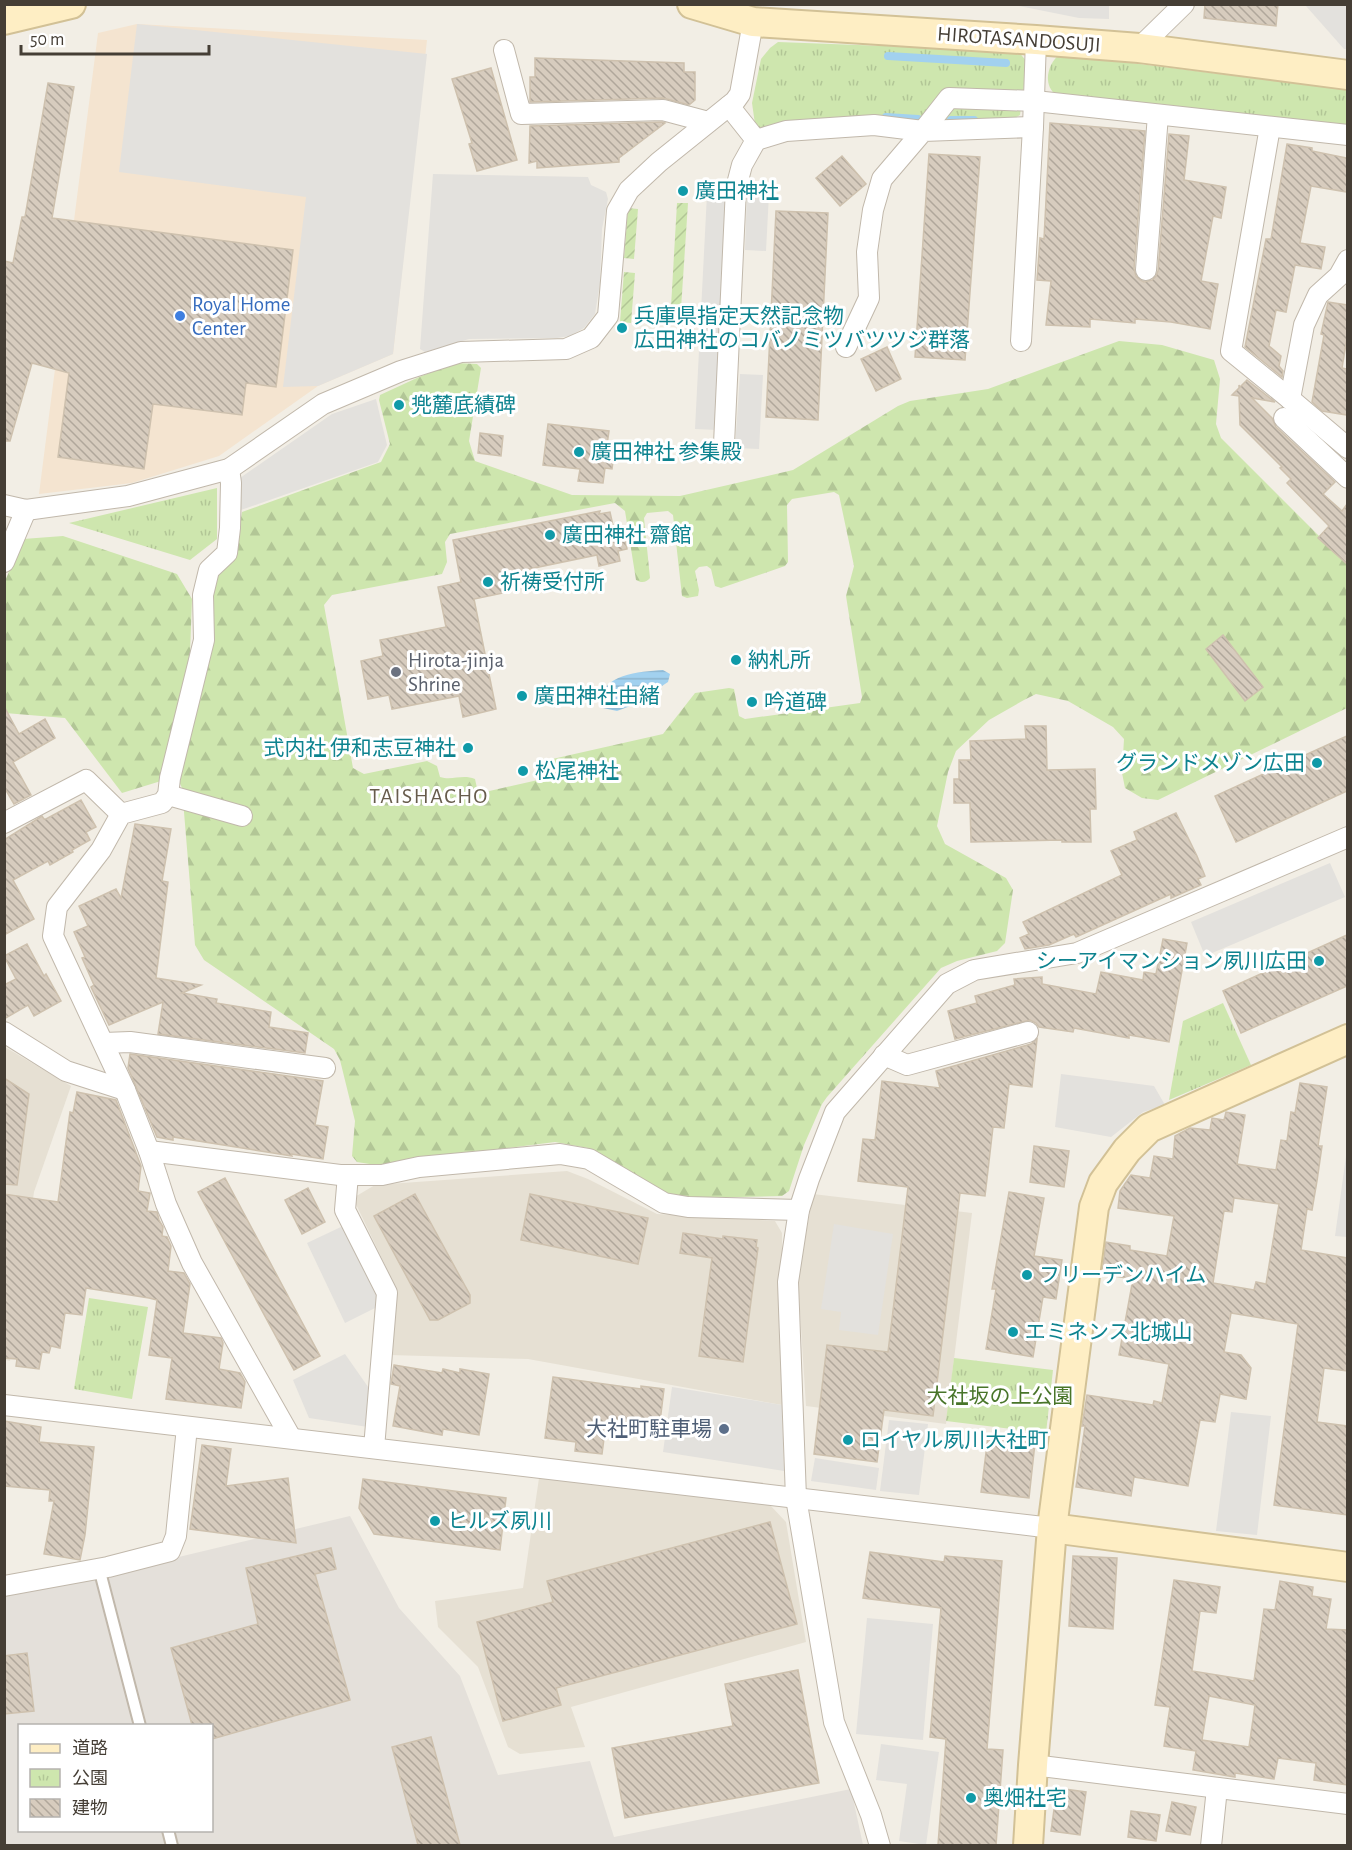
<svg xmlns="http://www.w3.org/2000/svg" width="1352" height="1850" viewBox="0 0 1352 1850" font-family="'Alegreya Sans','Noto Sans JP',sans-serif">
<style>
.residential{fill:#e6e0d3}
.commercial{fill:#f4e4d0}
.industrial{fill:#e4e0da;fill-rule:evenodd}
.forest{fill:url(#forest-firs);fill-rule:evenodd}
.park{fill:url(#park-tufts)}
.garden{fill:url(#garden-furrows)}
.parking{fill:#e3e1dd}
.water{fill:url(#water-rules)}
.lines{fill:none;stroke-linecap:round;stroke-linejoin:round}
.stream{stroke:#a2d1ef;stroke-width:8}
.building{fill:url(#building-back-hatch);stroke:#cec1ae;stroke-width:1.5;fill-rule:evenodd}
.lane-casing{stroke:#c1b8ab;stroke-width:14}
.street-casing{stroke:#c1b8ab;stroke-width:22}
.secondary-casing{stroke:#d2c196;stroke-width:32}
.lane{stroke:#fff;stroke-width:10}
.street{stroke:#fff;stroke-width:20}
.secondary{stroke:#feeec4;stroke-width:28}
.culture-dot{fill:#0f9aa8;stroke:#fff;stroke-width:2}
.shop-dot{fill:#3f7fe0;stroke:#fff;stroke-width:2}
.worship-dot{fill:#6b7280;stroke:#fff;stroke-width:2}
.service-dot{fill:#5c6f8a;stroke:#fff;stroke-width:2}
.labels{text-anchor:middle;stroke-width:6;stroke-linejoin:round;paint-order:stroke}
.street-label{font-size:21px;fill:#453e35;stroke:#fff}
.culture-label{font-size:21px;fill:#0d838f;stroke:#fff;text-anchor:start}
.shop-label{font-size:21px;fill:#366cbe;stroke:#fff;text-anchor:start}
.worship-label{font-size:21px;fill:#5b616d;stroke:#fff;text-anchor:start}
.park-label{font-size:21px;fill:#487529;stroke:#fff}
.service-label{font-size:21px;fill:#4e5e75;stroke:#fff;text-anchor:end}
.neighbourhood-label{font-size:22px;letter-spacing:1.5px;fill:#675c4c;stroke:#fff}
</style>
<defs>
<pattern id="forest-firs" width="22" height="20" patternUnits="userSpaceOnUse" patternTransform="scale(1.5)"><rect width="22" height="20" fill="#cee6ae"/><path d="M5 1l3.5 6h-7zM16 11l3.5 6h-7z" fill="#b2c696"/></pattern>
<pattern id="park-tufts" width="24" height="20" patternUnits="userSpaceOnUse" patternTransform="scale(1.5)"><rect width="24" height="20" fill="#cee6ae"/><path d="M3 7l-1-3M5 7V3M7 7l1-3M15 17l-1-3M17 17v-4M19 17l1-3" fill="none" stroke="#b2c696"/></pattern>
<pattern id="garden-furrows" width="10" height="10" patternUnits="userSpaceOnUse" patternTransform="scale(1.5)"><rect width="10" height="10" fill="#cee6ae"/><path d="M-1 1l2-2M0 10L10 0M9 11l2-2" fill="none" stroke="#b2c696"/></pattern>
<pattern id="water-rules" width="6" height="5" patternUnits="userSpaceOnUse" patternTransform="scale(1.5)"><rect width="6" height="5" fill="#a2d1ef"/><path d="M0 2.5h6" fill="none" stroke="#8db4ce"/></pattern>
<pattern id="building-back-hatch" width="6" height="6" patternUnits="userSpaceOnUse" patternTransform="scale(1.5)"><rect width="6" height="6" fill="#d7ccbe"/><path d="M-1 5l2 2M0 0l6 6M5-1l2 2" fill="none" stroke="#b0a79b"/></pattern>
</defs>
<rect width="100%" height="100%" fill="#f2eee5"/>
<g class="residential">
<path d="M5,1047L71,1086L34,1192L10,1361L5,1360Z"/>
<path d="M567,1171L588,1179L657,1214L775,1221L782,1233V1405L528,1359L390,1355L397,1290L353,1198L375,1185Z"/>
<path d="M813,1194L972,1213L946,1424L806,1406L798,1280Z"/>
<path d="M539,1478L770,1505L786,1522L806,1642L571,1707L585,1747L520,1754L508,1747L478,1667L438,1627L435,1601L523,1588Z"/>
</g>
<path class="commercial" d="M137,24L427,40L393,354L318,386L219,456L132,483L39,494L98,33Z"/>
<path class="industrial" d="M350,1516L399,1608L460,1676L498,1775L590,1761L614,1837L851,1789L863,1845H5L4,1596L116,1572ZM20,1726H212V1830H20Z"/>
<g class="forest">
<path d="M1119,341L1162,345L1214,360L1220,379L1216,424L1221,438L1347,564V708L1158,800L1142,798L1125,788L1122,773L1124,739L1113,727L1068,701L1036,694L1024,700L989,720L956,751L948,772L937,826L945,844L1006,878L1013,890L1005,943L997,951L957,961L941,968L827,1097L822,1104L804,1145L789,1191L782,1196L687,1198L672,1197L588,1148L555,1142L376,1165L357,1162L352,1156L355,1121L340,1060L334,1049L204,960L195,945L182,788L177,777L209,601L216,572L234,557L242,512L381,462L390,444L379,400L380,395L419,377L456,363L477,364L481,368L469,441L475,461L572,495L680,496L793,470L898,406L910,401L988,389ZM834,492L839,495L854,566L846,596L862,697L860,703L745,719L739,716L734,689L729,688L695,693L663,734L548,760L542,768L538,780L485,792L477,788L475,779C462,774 452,781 440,777L437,766L427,761L364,774L353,768L324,605L332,595L442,574L447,562L445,542L450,534L615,503L625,511L636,580C641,583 646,583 650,578L644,518L647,513L668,511L673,515L682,596L687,598L698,596L699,590L695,571L699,567L707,566L711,569L715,586L721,588L785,566L788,562L787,505L792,499Z"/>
<path d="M63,536L177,574L192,599L190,653L161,781L122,793L65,718L5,713V581L23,539Z"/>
</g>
<g class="park">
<path d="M778,42L1018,51L1027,62L1020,115L1007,122L761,128L755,124L752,103L761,59L770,48Z"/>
<path d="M1060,54L1347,90V125L1056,95C1042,84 1048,63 1060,54Z"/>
<path d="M217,488V539L190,560L69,523Z"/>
<path d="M1223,1003L1251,1065L1169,1100L1183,1021Z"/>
<path d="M89,1298L148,1307L132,1399L74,1389Z"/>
<path d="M954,1358L1053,1370L1046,1433L946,1421Z"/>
</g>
<g class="garden">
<path d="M677,203H688L680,324H670Z"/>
<path d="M628,208L638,209L634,259L624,258Z"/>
<path d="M624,272L635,273L631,323L620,322Z"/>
</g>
<g class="parking">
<path d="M1019,4L1109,5V19L1079,18L1019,6Z"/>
<path d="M1307,5H1347V49H1344L1306,6Z"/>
<path d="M137,24L427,54L393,354L318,386L283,387L306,197L119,172Z"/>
<path d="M433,174L588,177L591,185L606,192L608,199L602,229L600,283L595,314L584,328L570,336L557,338L469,339L425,352L420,349Z"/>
<path d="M747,193L769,194L766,251L745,250Z"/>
<path d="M707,194L729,195L717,430L695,429Z"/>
<path d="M740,374L763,375L759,449L735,448Z"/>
<path d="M376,399L387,445L378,462L238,511L240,478L332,414Z"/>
<path d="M1330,863L1345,897L1205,956L1191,922Z"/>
<path d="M1061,1074L1154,1086L1165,1105L1143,1112L1111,1137L1055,1127Z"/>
<path d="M1347,1149H1348L1347,1237L1335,1236Z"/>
<path d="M834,1224L893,1234L878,1335L839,1330L841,1312L821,1309Z"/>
<path d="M343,1226L381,1305L345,1323L307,1243Z"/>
<path d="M345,1354L373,1394L368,1427L309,1418L293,1380Z"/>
<path d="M672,1387L782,1405L784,1471L663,1452Z"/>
<path d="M1231,1412L1271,1416L1257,1535L1216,1531Z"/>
<path d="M889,1420L928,1424L919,1495L880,1491Z"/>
<path d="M815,1458L879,1468L876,1490L811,1481Z"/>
<path d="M867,1618L933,1624L923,1740L856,1734Z"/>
<path d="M881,1744L939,1752L926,1845L899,1841L907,1784L876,1780Z"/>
</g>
<path class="water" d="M663,670L670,674L668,682L633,705L617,711L603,708L600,704C601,673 639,672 663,670Z"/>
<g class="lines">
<g class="stream">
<path d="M888,56L1006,63"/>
<path d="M886,117L918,119"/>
<path d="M951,120H974"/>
</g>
</g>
<g class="building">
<path d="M1205,4H1278L1276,26L1204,18Z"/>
<path d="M535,58L684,63V72H695V100L689,105L663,98L530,102V77H535Z"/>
<path d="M491,68L517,160L477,171L469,144L472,143L452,79Z"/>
<path d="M48,83L74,87L52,218L293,250L276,387L246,383L242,415L153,404L144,469L58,457L69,373L32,363L10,441H4V261L13,263L22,217H25Z"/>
<path d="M662,122L665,123L619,158V162L537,168V161L529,163L530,126Z"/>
<path d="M1050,123L1145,131L1134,269L1136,276L1140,280L1144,282L1152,280L1156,276L1158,271L1169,134L1189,136L1184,180L1226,187L1221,218L1213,216L1201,281L1218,284L1210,329L1171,322L1135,319V323L1090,319V327L1046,325L1051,281L1037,280L1040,238L1044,239Z"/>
<path d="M1287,144L1312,148V151L1347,158V192L1311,186L1300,243L1325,247L1321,269L1295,265L1286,312L1276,310L1269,346L1281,356L1279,366L1283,371L1282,377L1245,347L1266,239H1271Z"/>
<path d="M929,154L980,157L965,360L915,357Z"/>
<path d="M842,156L866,184L840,206L816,178Z"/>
<path d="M776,211L828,213L818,420L766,417Z"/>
<path d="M1328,302L1347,305V338L1342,368L1347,369V415L1322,411L1312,402L1324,335L1321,334Z"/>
<path d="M887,347L901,379L876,391L861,359Z"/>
<path d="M1247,380L1275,402L1252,398L1272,418L1276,427L1335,482L1323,494L1342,511L1347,504V564L1318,538L1329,526L1287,483L1291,479L1280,468L1282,467L1240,425L1239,396L1232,395L1239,388V385L1240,387Z"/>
<path d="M548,424L609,431L607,445L615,446L612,469L605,468L603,483L578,481L580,469L543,465Z"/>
<path d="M480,433L503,436L501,456L478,453Z"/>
<path d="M600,511L599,514L610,512L614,530L623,528L627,549L618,551L620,561L599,566L597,555L505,574L508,592L474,599L496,709L463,717L459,696L392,709L389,695L368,699L361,661L383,656L380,640L446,627L438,587L461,582L453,540Z"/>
<path d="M1223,635L1263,687L1245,701L1206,649Z"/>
<path d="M4,706L19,734L45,719L55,738L13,762L31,795L14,804L4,787Z"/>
<path d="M1025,726H1046L1047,770L1095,769L1096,809H1090L1091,842H1062V840L971,842L970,803H954V779H959V760H971L970,741L1026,739Z"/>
<path d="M1347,736V791L1236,842L1215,796Z"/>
<path d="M81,800L96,827L86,832L90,840L72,850L73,852L50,865L48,861L13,880L34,919L4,935V840L42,816L44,819H46Z"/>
<path d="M1176,813L1197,856L1205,876L1198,879L1201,885L1171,898V894L1076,937L1074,934L1049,945L1025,949L1020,938L1029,934L1023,922L1122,875L1111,851L1137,840L1134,832Z"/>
<path d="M135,824L171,829L162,881L168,882L156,978L201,985L182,993L217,999L216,1003L271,1012L269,1027L308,1033L305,1053L158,1034L163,1002L109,1025L91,987L94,985L82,958L85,957L74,932L88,926L79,906L116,889L121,898Z"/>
<path d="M1347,935V986L1241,1033L1223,991Z"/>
<path d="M1163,939L1187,943L1169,1042L1129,1035V1038L1074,1028L1073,1032L1039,1027L1036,1023L1030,1020L955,1039L948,1011L977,1003L975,996L1015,985L1014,979L1042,977V984L1096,994L1101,972L1143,980L1144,972L1156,974Z"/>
<path d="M27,944L44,976L46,974L61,1001L34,1016L28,1005L4,1019V985L16,979L4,956Z"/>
<path d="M1037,1039L1032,1087L1009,1084L1004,1128L993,1127L985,1196L960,1193L933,1416L884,1410L877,1462L814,1454L827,1345L888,1352L908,1187L858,1181L863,1139L875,1140L882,1081L940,1088L936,1071L1031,1044Z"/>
<path d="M130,1054L323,1081L315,1125L328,1127L323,1159L291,1154L292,1156L173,1137V1140L157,1137L128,1068Z"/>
<path d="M4,1078L29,1094L17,1185L4,1184Z"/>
<path d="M1300,1083L1327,1087L1318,1146H1322L1317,1181L1312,1210L1307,1209L1301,1250L1347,1258V1371L1324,1368L1317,1422L1347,1426V1515L1274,1505L1298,1324L1231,1313L1224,1352L1241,1355L1251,1368L1246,1399L1220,1394L1215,1422L1200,1420L1188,1486L1134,1477L1131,1496L1076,1487L1085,1426H1082L1087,1395L1153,1405L1154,1401L1162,1403L1169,1364L1119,1355L1133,1279L1102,1274L1106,1242L1130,1246V1250L1167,1256L1174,1216L1118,1208L1120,1191L1131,1175L1150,1178L1154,1156L1173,1159L1175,1136L1190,1128L1210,1130L1212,1118L1224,1120L1226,1112L1245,1115L1237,1164L1276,1170L1281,1140L1287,1141L1291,1112L1295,1113ZM1234,1198L1279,1204L1266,1284L1256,1282L1254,1290L1213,1283L1224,1211L1232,1212Z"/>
<path d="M77,1092L116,1100L141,1166L138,1191L150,1193L147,1211L157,1212L159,1220L163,1227L162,1236L167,1237L171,1246L168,1271L184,1273L190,1284L183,1333L221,1338L223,1343L219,1369L240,1373L245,1382L241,1408L166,1399L172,1358L149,1355L157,1300L149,1298L86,1288L82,1315L65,1313L60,1348L51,1346L49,1353L42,1352L39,1369L16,1366L17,1359L4,1358V1194L58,1202L70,1112L73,1113Z"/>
<path d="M1034,1146L1069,1151L1064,1187L1030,1182Z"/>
<path d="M225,1178L320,1356L294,1370L198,1192Z"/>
<path d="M308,1188L325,1222L302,1234L285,1200Z"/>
<path d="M1009,1192L1044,1198L1034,1256L1062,1260L1056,1299L1043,1297L1033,1357L986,1349L996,1289H992Z"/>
<path d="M415,1194L470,1295V1303L438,1320H430L374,1216Z"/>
<path d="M530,1194L648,1218L638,1264L521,1240Z"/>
<path d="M683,1233L723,1239V1236L757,1240L756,1247L758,1248L743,1362L699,1356L712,1258L680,1253Z"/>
<path d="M394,1365L442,1373L443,1369L460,1373V1369L489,1374L479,1435L443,1429L442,1435L393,1426L400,1386L391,1384Z"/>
<path d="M553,1377L641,1389V1386L664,1389L659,1430L606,1423L602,1454L575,1451L576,1442L545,1438Z"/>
<path d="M4,1421L41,1427L39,1442L94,1447L85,1535L80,1560L44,1554L54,1501H49L50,1490L4,1486Z"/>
<path d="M988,1437L1035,1443L1029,1498L981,1492Z"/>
<path d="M202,1445L231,1449L226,1486L288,1478L296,1543L190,1529Z"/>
<path d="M363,1479L506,1498L500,1550L374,1534L359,1508Z"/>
<path d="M770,1522L797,1624L556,1688L561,1705L503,1721L477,1622L553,1602L547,1581Z"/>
<path d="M331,1548L336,1569L315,1574L350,1700L212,1739V1725H192L171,1648L258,1624L246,1568Z"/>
<path d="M870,1552L944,1562L945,1556L1002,1561L987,1749L1003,1750L996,1845H938L946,1739L930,1737L941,1608L863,1598Z"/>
<path d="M1073,1556L1117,1558L1113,1629L1069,1626Z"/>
<path d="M1174,1580L1220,1587L1216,1613L1200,1611L1192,1671L1254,1681L1264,1609L1275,1610L1280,1581L1313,1587L1312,1596L1331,1599L1326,1629L1347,1630V1785L1314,1780L1316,1763L1278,1758L1274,1779L1235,1773V1777L1193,1770L1196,1751L1164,1746L1170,1707L1155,1705ZM1209,1696L1255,1705L1249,1747L1202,1740Z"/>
<path d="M27,1653L34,1711L4,1714V1656Z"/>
<path d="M798,1670L819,1783L625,1818L612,1748L733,1726L725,1684Z"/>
<path d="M431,1737L460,1845H418L392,1747Z"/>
<path d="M1057,1788L1086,1792L1080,1835L1051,1831Z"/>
<path d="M1172,1802L1196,1807L1190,1835L1166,1831Z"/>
<path d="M1131,1811L1160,1815L1156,1841L1128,1837Z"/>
</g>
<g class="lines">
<defs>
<g id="lane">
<path d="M99,1568L140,1726"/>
<path d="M168,1830L172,1846"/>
</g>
<g id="street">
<path d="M1139,48L1184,4"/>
<path d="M504,50L521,114L663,110L708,122"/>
<path d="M1270,127L1231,351L1290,399L1304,325L1318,295L1339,276L1348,260"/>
<path d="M756,140L786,131L874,125L923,131L949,98L1035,101L1348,135"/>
<path d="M1146,270L1158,115"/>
<path d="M1021,341L1033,127L1036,40"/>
<path d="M846,347L869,298L867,252L873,210L882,179L923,131L1033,127"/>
<path d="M1290,399L1348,448"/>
<path d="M1284,418L1348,478"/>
<path d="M724,444L736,188L742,165L756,140L729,106"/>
<path d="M229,469L231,483L230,528L227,553L209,570L203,595L204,640L170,778L168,795L162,803L121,814L101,850L57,907L53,936L125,1090L149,1151L166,1204L192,1263L291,1438"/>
<path d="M4,505L26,510L128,496L229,469L323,404L401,371L461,352L566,349L591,338L608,316L617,211L629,190L659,162L735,101L740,94L753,22"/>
<path d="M4,562L26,510"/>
<path d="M168,795L242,816"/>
<path d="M4,823L86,780L121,814"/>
<path d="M4,1032L66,1071L125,1090"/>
<path d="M104,1043L130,1042L325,1068"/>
<path d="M884,1055L907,1065L1028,1032"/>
<path d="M149,1151L340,1175H382L419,1167L560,1154L589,1159L664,1203L688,1207L799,1210"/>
<path d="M348,1175L345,1210L387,1293L374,1448"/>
<path d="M4,1405L1052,1528"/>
<path d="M4,1586L108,1567L170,1551L176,1536L187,1427"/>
<path d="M1033,1765L1348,1804"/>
<path d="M880,1846L871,1815L834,1722L796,1498L788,1282L799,1210L809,1179L835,1112L947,984L974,970L1077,953L1348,837"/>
<path d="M1211,1846L1217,1788"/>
</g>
<g id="secondary">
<path d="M692,4L753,22L1036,40L1139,48L1348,75"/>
<path d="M4,20L71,4"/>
<path d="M1052,1528L1348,1567"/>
<path d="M1028,1846L1033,1765L1052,1528L1094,1207L1103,1183L1127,1150L1149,1128L1348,1039"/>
</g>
</defs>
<use href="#lane" class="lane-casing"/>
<use href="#street" class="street-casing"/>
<use href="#secondary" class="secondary-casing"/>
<use href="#lane" class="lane"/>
<use href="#street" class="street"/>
<use href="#secondary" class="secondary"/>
</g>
<g class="culture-dot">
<circle cx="683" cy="191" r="6"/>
<circle cx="622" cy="328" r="6"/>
<circle cx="399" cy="405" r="6"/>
<circle cx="579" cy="452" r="6"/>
<circle cx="550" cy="535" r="6"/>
<circle cx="488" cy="582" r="6"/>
<circle cx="736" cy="660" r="6"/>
<circle cx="522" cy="696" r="6"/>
<circle cx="752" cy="702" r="6"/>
<circle cx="468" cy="748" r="6"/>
<circle cx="1317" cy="763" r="6"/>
<circle cx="523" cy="771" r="6"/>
<circle cx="1319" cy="961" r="6"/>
<circle cx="1027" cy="1275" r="6"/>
<circle cx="1013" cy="1332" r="6"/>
<circle cx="848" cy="1440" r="6"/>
<circle cx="435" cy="1521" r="6"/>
<circle cx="971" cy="1798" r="6"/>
</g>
<circle class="shop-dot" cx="180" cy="316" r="6"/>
<circle class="worship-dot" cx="396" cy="672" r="6"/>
<circle class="service-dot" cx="724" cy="1429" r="6"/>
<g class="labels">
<g class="street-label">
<text transform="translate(1019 39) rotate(4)" y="7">HIROTASANDOSUJI</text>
</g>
<g class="culture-label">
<text x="695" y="198">廣田神社</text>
<text x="634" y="323">兵庫県指定天然記念物<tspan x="634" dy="24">広田神社のコバノミツバツツジ群落</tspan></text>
<text x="411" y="412">兠麓底績碑</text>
<text x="591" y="459">廣田神社 参集殿</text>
<text x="562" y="542">廣田神社 齋館</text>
<text x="500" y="589">祈祷受付所</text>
<text x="748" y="667">納札所</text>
<text x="534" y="703">廣田神社由緒</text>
<text x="764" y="709">吟道碑</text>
<text x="456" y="755" text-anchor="end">式内社 伊和志豆神社</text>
<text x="1305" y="770" text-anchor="end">グランドメゾン広田</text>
<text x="535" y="778">松尾神社</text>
<text x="1307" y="968" text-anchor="end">シーアイマンション夙川広田</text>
<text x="1039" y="1282">フリーデンハイム</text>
<text x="1025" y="1339">エミネンス北城山</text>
<text x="860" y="1447">ロイヤル夙川大社町</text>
<text x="447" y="1528">ヒルズ夙川</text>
<text x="983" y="1805">奥畑社宅</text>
</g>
<g class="shop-label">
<text x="192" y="311">Royal Home<tspan x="192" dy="24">Center</tspan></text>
</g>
<g class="worship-label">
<text x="408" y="667">Hirota-jinja<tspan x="408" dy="24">Shrine</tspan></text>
</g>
<g class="park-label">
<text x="1000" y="1403">大社坂の上公園</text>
</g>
<g class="service-label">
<text x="712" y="1436">大社町駐車場</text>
</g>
<g class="neighbourhood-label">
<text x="429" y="803">TAISHACHO</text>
</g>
</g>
<rect width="1352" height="1850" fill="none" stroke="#453e35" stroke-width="12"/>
<rect x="18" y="1724" width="195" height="108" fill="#ffffff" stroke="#b5b2ae" stroke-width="1.5"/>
<rect x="30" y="1744" width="30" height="9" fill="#feeec4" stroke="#b5b2ae" stroke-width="1.5"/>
<text x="72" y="1754" font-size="18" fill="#453e35">道路</text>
<rect x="30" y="1769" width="30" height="18" fill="url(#park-tufts)" stroke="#b5b2ae" stroke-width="1.5"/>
<text x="72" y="1784" font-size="18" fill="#453e35">公園</text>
<rect x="30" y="1799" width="30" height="18" fill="url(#building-back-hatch)" stroke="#b5b2ae" stroke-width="1.5"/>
<text x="72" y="1814" font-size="18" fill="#453e35">建物</text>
<path d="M21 45v9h188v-9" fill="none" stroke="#453e35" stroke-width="3"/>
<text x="30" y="45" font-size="18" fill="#453e35" stroke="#ffffff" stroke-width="4.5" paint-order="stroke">50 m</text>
</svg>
